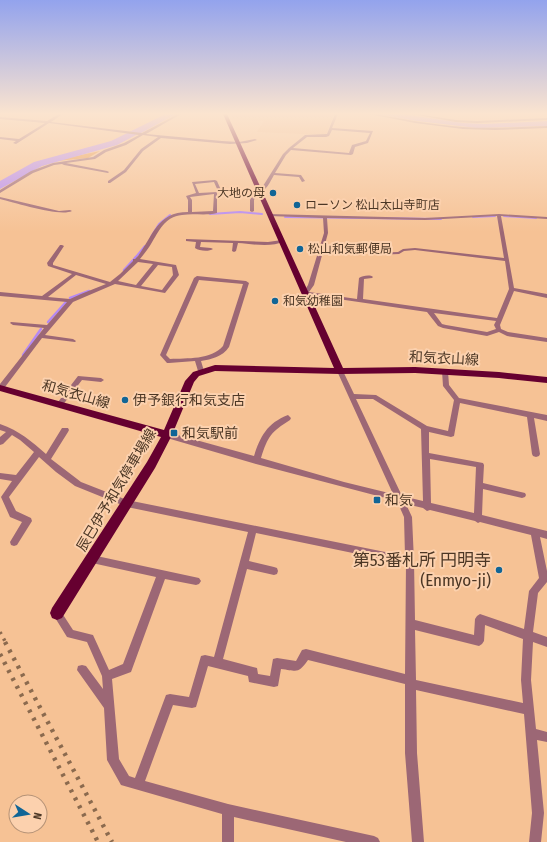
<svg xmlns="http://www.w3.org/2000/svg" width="547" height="842" viewBox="0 0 547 842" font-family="'Fira Sans Condensed','Noto Sans JP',sans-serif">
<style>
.built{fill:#f1b785}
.green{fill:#e8974a}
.water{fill:#b589f4}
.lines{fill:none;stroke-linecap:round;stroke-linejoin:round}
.stream-far1{stroke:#b589f4;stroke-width:2}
.stream{stroke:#b589f4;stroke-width:2.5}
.river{fill:#b589f4;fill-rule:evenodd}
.minor{fill:#9c6775;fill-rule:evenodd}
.major{fill:#660030;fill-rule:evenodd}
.rail-far1{stroke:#8b6a4e;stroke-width:3.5;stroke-dasharray:2.5 5;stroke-linecap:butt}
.rail{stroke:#8b6a4e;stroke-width:4.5;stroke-dasharray:3 6;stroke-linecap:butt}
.poi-dot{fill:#116596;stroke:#fcd1ae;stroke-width:1.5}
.labels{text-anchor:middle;stroke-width:4;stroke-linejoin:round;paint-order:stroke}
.far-poi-label{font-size:12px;fill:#4c3725;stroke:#fcd1ae;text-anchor:start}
.street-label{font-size:14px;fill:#4c3725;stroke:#fcd1ae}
.poi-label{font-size:14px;fill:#4c3725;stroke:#fcd1ae;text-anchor:start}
.near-poi-label{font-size:17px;fill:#4c3725;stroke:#fcd1ae;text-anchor:end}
</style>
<rect width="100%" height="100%" fill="#f6c295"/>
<path class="built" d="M231,114H334L326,135L257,132L264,121L233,119Z"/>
<path class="green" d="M100,151L88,158L56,161L33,169L52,161Z"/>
<g class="water">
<path d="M166,114H176L141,133L132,131Z"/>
<path d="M378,114H402L463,123L485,124L547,121V126L477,128L417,121Z"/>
</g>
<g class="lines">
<g class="stream-far1">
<path d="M210,214L240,212L262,214"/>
<path d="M504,216L536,218"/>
<path d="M285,217L441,219"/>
<path d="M473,217L495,216"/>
<path d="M151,237L159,224L170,215"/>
<path d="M135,258L145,246"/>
</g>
<g class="stream">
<path d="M124,270L136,257"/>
<path d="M70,298L89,291"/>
<path d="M48,322L66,302"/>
<path d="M23,355L41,329"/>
</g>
<path class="river" d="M166,114H176L117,145L42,166L0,189V181L34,162L111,141Z"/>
<g class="minor">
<path d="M59,114H63L51,122L142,133L178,114H181L146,134L222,141L239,142L255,139L257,140L247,143L230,144L161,138L143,151L126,172L110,183H108V181L124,170L141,149L158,137L143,135L126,145L106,152L95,159L66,163L107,171L109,172L108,173L64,165L62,164L54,165L33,173L0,193V190L31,171L53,163L93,157L104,150L124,143L139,135L49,123L16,144L13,143L16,141L0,139V137L19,139L45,123L0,119V117L47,121Z"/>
<path d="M335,114H338L332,128L373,131L368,143L355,147L353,154L351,155L291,150L286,155L275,173L301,175L305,181L302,182L299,177L274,175C270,182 266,192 258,192L254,200V211L252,212L250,211V200L253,192H220L218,191L214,182L195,184L199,193L217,192V213C205,216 194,213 182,215C164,217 159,231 151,244C148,249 144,254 140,259L176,265L179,275L165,293L115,284L73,302L45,335L73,339L76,341L75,342L42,338L2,391H0V384L44,328L13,325L10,323L11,322L47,325L67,302L0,296V292L42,296L72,274L48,266L47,263L60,245H62L64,246L53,263V265L110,282L120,274L133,261V259H135L138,256C153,236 157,212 188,212V200L186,196L196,193L192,182L215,180L217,181L221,190H259L263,186L283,154L289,148L305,135L327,134ZM332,130L370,133L366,141L352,145L349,153L293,148L307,137H326L329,136ZM214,194L213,211L192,212V200L190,197ZM138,262L153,264L136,285L118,281ZM158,265L172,267L173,275L162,290L141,286ZM76,275L106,284L81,294L70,299L48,297Z"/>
<path d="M369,114H374C404,119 433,125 463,127C491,129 519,127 547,126V128L495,130L463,129L415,123Z"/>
<path d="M411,114H417L456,120L477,121L547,118V120L477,123L456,122Z"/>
<path d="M0,197L59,211L70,210L72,211C60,217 16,203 0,199Z"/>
<path d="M268,214L425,218L499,214L547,217V219L501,216L514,288L547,294V298L514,291L500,325L501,329L508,332L547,338V342L507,336L499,332L487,336L443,328L438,326L427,312L304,294L303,293L308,285L324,233L323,218L270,216L268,215ZM497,216L504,258L415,248L403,249L398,252L375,253L373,254L375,255L399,254L404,251L415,250L505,261L509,289L497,318L363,299L364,279L372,278L373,277C370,274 362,276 359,278L357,299L309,292L314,285L328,233L327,218L425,220ZM434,313L496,321L494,325L496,329L487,332L446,325L442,324Z"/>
<path d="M186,239L268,242L282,240L284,241C272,248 252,244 238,243L236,251L234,252L232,251L233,243L201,242L200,247L211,248L213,249C209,252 199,251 195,248L196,242L186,241Z"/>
<path d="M197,276L246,281L249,283L229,347C222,357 212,359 201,361L204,371L201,373L198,371L195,361L169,363H167L160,355L194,278ZM199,280L243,284L223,346C211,360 187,358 170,359L166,355Z"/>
<path d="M338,369H342L354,394L376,395L427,426L448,431L454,400L443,386L442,371L445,369L448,371L449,385L459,398L547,415V421L534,418L540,454L539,456L536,457L533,456L532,454L527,417L460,403L454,436L451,437L429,432V453L483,463L484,465L483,483L525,493L526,495L525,497L522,498L483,489L482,515L547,531V539L540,537L547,571V582L538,593L533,632L547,637V647L533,642L531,680L536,729L547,732V742L537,740L544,813L541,842H529L532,813L524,714L416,690L417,753L424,842H412L405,753V684L308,660C298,674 298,671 281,669L278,686L274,687L249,682L248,676L208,666L196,707L192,708L173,705L145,781L228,804L374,836L378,838L380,842H346L234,817V842H222V814L121,785L107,760L104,708L77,670L78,666L82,665L86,666L103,689L102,676L87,642L67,637L54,616L52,613L54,610L57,608L60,610L73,630L93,635L109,670L123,664L156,577L92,563L89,562L88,559L89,556L92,555L199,578L201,581L199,584L196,585L165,579L131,672L112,679L119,759L129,776L135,778L166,695L170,694L189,697L201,656L205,655L214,657L248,532L127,507L75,486L56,472L39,457L9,497L16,511L31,518L32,521L17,545L14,546L11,545L10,542L22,522L10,517L1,497L12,481L0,479V473L16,475L34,452L20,440L12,435L3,444L0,445V437L6,432L0,430V424C20,431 31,441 46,454L62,428H68L69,430L68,432L51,459L81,482L127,500L405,556L404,517L397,501L256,464L167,438L164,437L163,435L164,433L167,432L254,456C260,437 267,423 288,415L291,418L290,420C271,432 268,436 261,458L344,482L393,494L337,371ZM356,399H373L421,429L423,501L402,496ZM430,459L476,467L474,513L431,503ZM406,504L423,508L427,511L430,510L475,521L478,523L480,522L531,535L539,578L529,591L524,629L480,614L477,616L475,619L474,635L415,620L414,561L412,517ZM256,533L406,564L405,674L306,649L302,650L296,661L277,658L273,659L270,676L258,674L257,668L253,667L223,659L247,569L274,575L277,574L278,571L277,568L274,567L249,561ZM485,625L523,639L521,680L523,703L416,680L415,630L479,646L482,644L484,641Z"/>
<path d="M78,376L101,378L104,380L101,382L82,380L62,406H58L57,404L58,402Z"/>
</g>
<path class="major" d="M223,114H227L343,368L415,367L499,372L547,377V383L499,378L415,373L340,374L215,371L199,376L194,382L172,435L155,468L62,618L57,620L52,618L50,613L52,608L147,462L161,437L0,391V385L164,430L185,381L193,372L215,365L334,368Z"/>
<path class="rail-far1" d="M0,632L6,643"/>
<g class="rail">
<path d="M5,642L112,842"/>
<path d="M0,654L98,842"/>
</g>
</g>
<linearGradient id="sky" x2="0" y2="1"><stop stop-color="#93a3ed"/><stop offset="0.49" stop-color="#fbe4cf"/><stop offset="1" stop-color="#fbe4cf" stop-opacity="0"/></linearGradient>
<rect width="547" height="232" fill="url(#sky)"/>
<g class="poi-dot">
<circle cx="273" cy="193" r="4"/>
<circle cx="297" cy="205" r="4"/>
<circle cx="300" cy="249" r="4"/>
<circle cx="275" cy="301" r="4"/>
<circle cx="125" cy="400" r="4"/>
<rect x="170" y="429" width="8" height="8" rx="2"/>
<rect x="373" y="496" width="8" height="8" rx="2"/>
<circle cx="499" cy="570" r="4"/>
</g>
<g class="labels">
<g class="far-poi-label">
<text x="265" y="197" text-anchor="end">大地の母</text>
<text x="305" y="209">ローソン 松山太山寺町店</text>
<text x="308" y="253">松山和気郵便局</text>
<text x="283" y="305">和気幼稚園</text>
</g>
<g class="street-label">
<text transform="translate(444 358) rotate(3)" y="5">和気衣山線</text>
<text transform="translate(76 394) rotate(16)" y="5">和気衣山線</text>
<text transform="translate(116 490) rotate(-59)" y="5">辰巳伊予和気停車場線</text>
</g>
<g class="poi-label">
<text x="133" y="405">伊予銀行和気支店</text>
<text x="182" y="438">和気駅前</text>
<text x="385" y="505">和気</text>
</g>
<g class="near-poi-label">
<text x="491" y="566">第53番札所 円明寺<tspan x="491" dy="20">(Enmyo-ji)</tspan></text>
</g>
</g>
<g transform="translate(28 814) rotate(102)"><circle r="19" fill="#fcd1ae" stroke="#b69377"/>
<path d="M0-3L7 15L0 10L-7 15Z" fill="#116596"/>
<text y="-6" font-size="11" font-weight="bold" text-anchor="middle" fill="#4c3725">N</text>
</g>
</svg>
